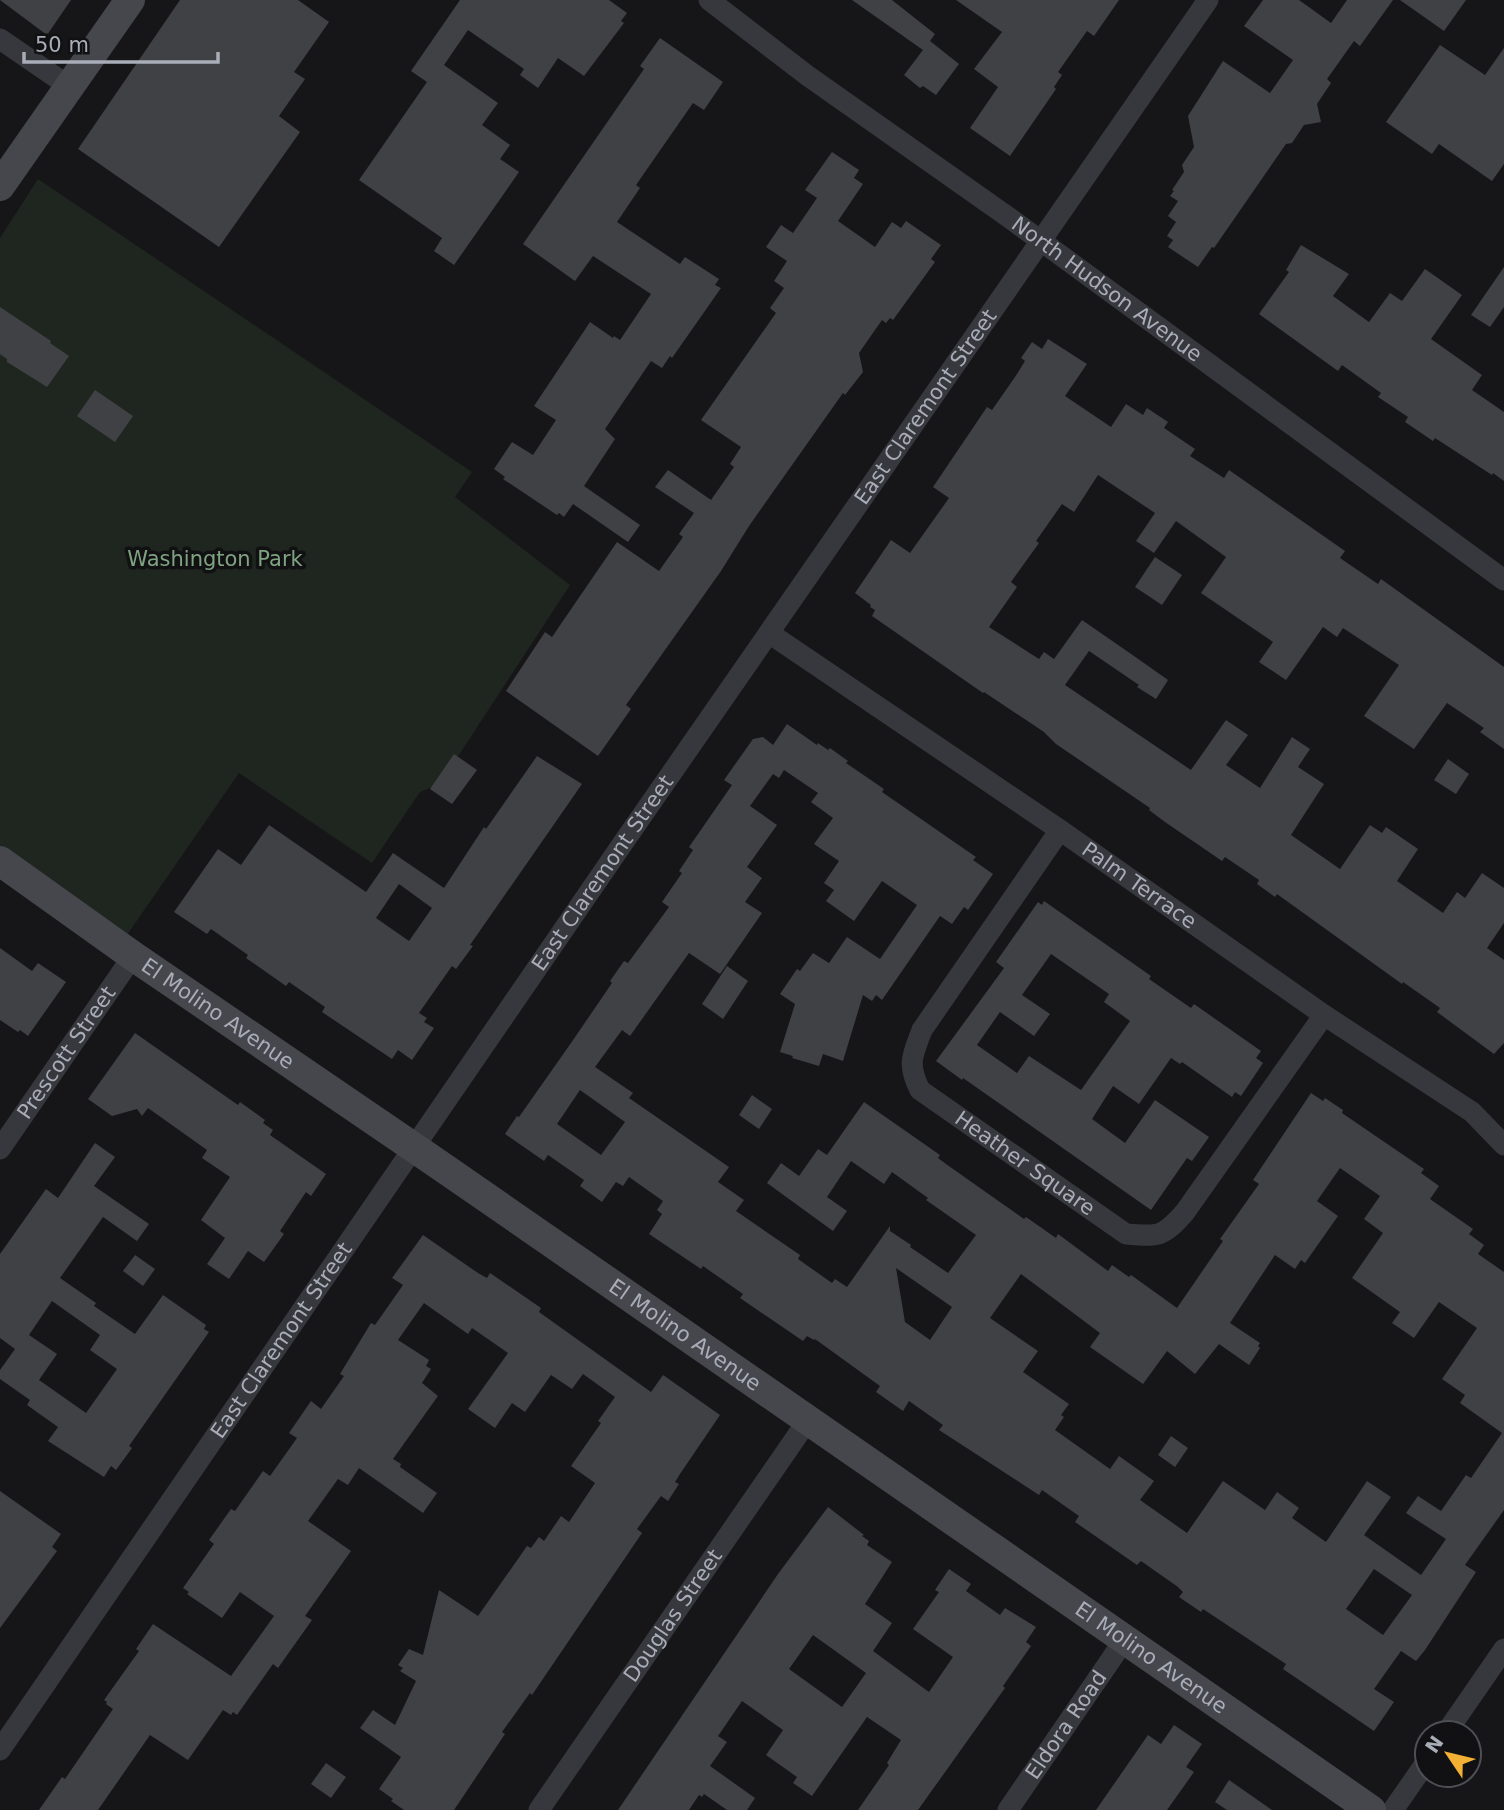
<svg xmlns="http://www.w3.org/2000/svg" width="1504" height="1810" viewBox="0 0 1504 1810" font-family="'DejaVu Sans',sans-serif">
<style>
.green{fill:#1e261f}
.building{fill:#404145;fill-rule:evenodd}
.lines{fill:none;stroke-linecap:round;stroke-linejoin:round}
.street{stroke:#37383d;stroke-width:21}
.secondary{stroke:#45474d;stroke-width:30}
.labels{text-anchor:middle;stroke-width:7;stroke-linejoin:round;paint-order:stroke}
.street-label{font-size:21px;fill:#a8adb8;stroke:#111113}
.park-label{font-size:21px;fill:#7fa381;stroke:#111113}
</style>
<rect width="100%" height="100%" fill="#161618"/>
<path class="green" d="M38,179L472,472L455,497L570,585L440,784L420,792L372,863L239,773L127,935L0,847V238Z"/>
<g class="building">
<path d="M0,0H71L47,35Z"/>
<path d="M180,0H298L329,22L294,72L305,79L279,116L300,132L219,247L78,149Z"/>
<path d="M460,0H609L627,13L621,21L624,23L584,76L558,58L538,88L520,75L524,69L468,30L444,65L498,103L482,125L510,145L500,159L519,172L454,265L434,251L442,238L359,180L427,82L411,71Z"/>
<path d="M852,0H892L935,34L930,41L959,64L936,95L923,86L920,88L904,75L923,50Z"/>
<path d="M956,0H1119L1094,36L1087,31L1058,72L1062,75L1054,87L1056,89L1010,156L970,128L998,87L974,69L1002,32Z"/>
<path d="M1263,0H1299L1331,23L1347,0H1393L1360,46L1354,41L1327,79L1331,83L1317,104L1321,122L1304,125L1292,143L1286,144L1214,248L1212,247L1198,267L1168,247L1173,240L1167,236L1176,222L1168,216L1178,201L1170,196L1174,191L1172,190L1184,172L1182,165L1194,147L1188,116L1223,61L1270,93L1293,60L1244,26Z"/>
<path d="M1400,0H1466L1444,31Z"/>
<path d="M660,38L723,82L704,110L693,103L636,185L640,188L617,222L680,264L685,257L719,279L715,285L721,288L672,358L670,356L662,368L651,361L605,429L615,439L584,486L640,525L628,542L573,504L564,517L559,513L557,515L503,479L505,477L494,469L512,442L533,455L556,420L534,406L590,322L613,338L614,336L620,340L651,294L593,256L575,281L523,244L644,69L640,66Z"/>
<path d="M1440,45L1485,75L1504,48V164L1492,181L1439,144L1432,154L1386,122Z"/>
<path d="M832,152L859,170L854,178L863,184L838,221L875,247L892,222L901,228L906,221L941,245L931,259L935,262L893,320L890,318L886,323L882,320L859,353L863,372L845,395L843,393L749,526L721,571L626,705L631,709L598,756L506,691L545,632L552,637L617,542L659,571L683,537L679,534L694,513L655,487L668,470L711,500L734,467L730,464L741,447L701,420L776,313L770,308L784,288L774,281L787,261L766,247L781,225L793,233L817,198L805,190Z"/>
<path d="M1301,245L1349,274L1333,296L1369,322L1390,293L1402,301L1425,269L1462,295L1431,339L1482,375L1472,390L1504,412V481L1493,473L1492,475L1435,438L1433,441L1405,422L1408,417L1378,397L1381,393L1342,365L1338,371L1259,314L1289,272L1286,270Z"/>
<path d="M1504,267V307L1490,327L1471,315Z"/>
<path d="M0,307L51,341L50,343L69,356L47,387L7,362V359L0,354Z"/>
<path d="M1048,339L1087,364L1065,396L1111,427L1126,404L1143,415L1147,408L1168,422L1164,428L1195,449L1190,456L1224,478L1229,470L1345,551L1340,558L1378,584L1381,579L1504,667V749L1480,732L1484,728L1447,703L1414,749L1364,716L1399,665L1343,628L1337,637L1323,627L1286,680L1259,662L1273,642L1201,593L1226,557L1176,521L1154,553L1136,541L1155,513L1098,475L1074,512L1062,504L1036,541L1039,543L1011,582L1017,587L989,627L1039,659L1044,652L1054,659L1082,620L1134,656L1168,680L1156,699L1137,687L1139,685L1089,651L1065,685L1191,770L1226,720L1248,735L1226,765L1260,788L1292,737L1310,749L1298,767L1324,784L1291,835L1340,869L1370,825L1382,833L1386,827L1418,849L1397,881L1443,913L1457,892L1465,898L1482,873L1504,888V923L1487,948L1504,960V1043L1494,1054L1437,1012L1440,1008L1403,982L1402,984L1277,894L1275,897L1257,884L1259,880L1225,857L1222,861L1165,822L1149,810L1150,808L1056,744L1044,732L984,692L983,693L872,616L875,610L870,607L871,605L855,593L891,540L910,553L949,498L933,487L987,407L992,410L1015,377L1025,361L1021,358L1032,342L1042,349Z"/>
<path d="M95,390L133,416L115,442L77,416Z"/>
<path d="M1155,557L1182,575L1162,605L1135,587Z"/>
<path d="M787,724L817,745L818,743L828,750L830,748L848,761L846,763L884,789L882,792L976,857L973,860L993,874L968,910L964,907L952,924L940,916L882,1000L876,995L872,1001L863,995L843,1061L823,1054L819,1066L792,1058L793,1056L780,1052L795,1004L780,994L797,969L800,971L813,953L829,963L847,937L880,959L917,905L882,881L854,921L826,901L834,890L824,883L839,861L814,844L833,818L811,802L818,793L784,770L779,778L773,774L750,806L777,825L747,867L762,878L745,902L762,913L720,974L689,953L630,1036L622,1030L595,1067L633,1093L629,1098L729,1167L718,1182L744,1200L736,1211L800,1255L798,1259L832,1283L835,1279L847,1287L890,1226V1231L911,1245L910,1247L948,1273L976,1235L926,1200L928,1198L892,1172L884,1184L851,1161L827,1197L847,1211L833,1231L767,1183L781,1163L799,1176L818,1149L827,1155L864,1102L940,1155L938,1158L946,1164L1024,1219L1026,1217L1056,1238L1058,1234L1108,1271L1112,1265L1129,1277L1131,1275L1177,1308L1223,1241L1220,1239L1259,1184L1253,1180L1311,1093L1323,1101L1325,1098L1343,1110L1342,1113L1424,1169L1421,1173L1439,1186L1430,1199L1473,1229L1469,1234L1484,1245L1478,1254L1504,1272V1510L1465,1565L1476,1572L1425,1650L1416,1661L1401,1651L1374,1689L1394,1702L1374,1731L1283,1669L1286,1664L1203,1609L1201,1612L1179,1597L1183,1592L1178,1587L1141,1561L1137,1565L1075,1522L1079,1516L1042,1490L1039,1495L939,1430L943,1425L909,1401L903,1411L876,1392L880,1386L815,1339L814,1340L807,1336L803,1341L740,1298L743,1294L703,1266L701,1269L649,1234L662,1214L657,1210L663,1201L629,1177L623,1186L616,1182L602,1202L580,1186L584,1180L548,1155L544,1161L505,1134L517,1116L519,1117L571,1043L612,983L610,981L624,961L628,963L669,907L662,902L682,873L679,871L693,850L689,847L732,785L724,780L753,739L763,737L773,745ZM580,1090L625,1122L601,1155L557,1124ZM1340,1168L1380,1196L1364,1219L1383,1233L1352,1278L1400,1312L1392,1323L1414,1338L1439,1302L1477,1328L1442,1379L1465,1395L1460,1403L1502,1433L1471,1478L1466,1475L1441,1511L1418,1496L1406,1513L1446,1539L1421,1575L1364,1535L1391,1497L1367,1481L1326,1542L1292,1518L1299,1508L1277,1492L1265,1510L1223,1481L1187,1533L1140,1500L1154,1481L1119,1456L1110,1469L1055,1430L1064,1417L1061,1415L1069,1404L1023,1372L1038,1351L990,1318L1021,1274L1100,1333L1090,1347L1143,1384L1167,1351L1195,1374L1219,1344L1249,1365L1260,1348L1258,1346L1260,1343L1230,1323L1275,1255L1295,1269L1301,1260L1305,1263L1338,1216L1317,1201ZM896,1268L952,1307L930,1340L905,1322ZM1374,1569L1412,1595L1383,1635L1346,1609Z"/>
<path d="M454,754L477,770L452,804L430,789Z"/>
<path d="M537,756L582,784L470,945L473,946L456,969L452,966L419,1013L427,1018L424,1022L434,1028L412,1060L398,1050L392,1059L322,1012L325,1007L289,982L286,986L246,958L248,955L211,929L207,934L174,912L218,849L241,865L269,825L366,892L393,853L444,888L484,827L486,829ZM399,884L432,908L409,941L376,918Z"/>
<path d="M1448,759L1469,774L1456,794L1434,780Z"/>
<path d="M1044,901L1151,976L1149,979L1191,1008L1194,1004L1261,1051L1256,1058L1263,1063L1241,1096L1235,1092L1232,1097L1182,1062L1180,1064L1171,1058L1139,1104L1113,1086L1092,1119L1125,1143L1155,1100L1209,1137L1192,1161L1187,1158L1151,1210L963,1078L962,1080L936,1061L1004,968L996,962L1038,902L1042,905ZM1051,954L1109,994L1104,1002L1130,1021L1081,1090L1029,1056L1017,1073L977,1045L1000,1012L1034,1036L1050,1014L1022,995Z"/>
<path d="M0,948L32,971L38,963L66,982L28,1036L20,1030L18,1032L0,1020Z"/>
<path d="M727,966L748,981L723,1019L702,1004Z"/>
<path d="M135,1033L238,1105L240,1102L265,1120L263,1123L273,1130L270,1135L326,1174L311,1196L306,1192L280,1231L284,1234L264,1262L248,1251L229,1279L207,1264L225,1238L201,1220L230,1177L202,1158L207,1150L148,1108L142,1116L137,1109L112,1116L88,1099Z"/>
<path d="M752,1095L772,1109L759,1129L739,1115Z"/>
<path d="M95,1143L115,1157L94,1186L149,1224L137,1241L103,1217L60,1278L96,1303L94,1306L135,1334L163,1295L206,1325L204,1329L209,1332L129,1446L132,1448L116,1470L111,1466L104,1477L48,1441L58,1427L27,1405L30,1400L0,1379V1370L15,1349L0,1338V1254L46,1189L58,1198ZM52,1301L100,1335L90,1350L117,1369L86,1413L39,1380L57,1354L29,1335Z"/>
<path d="M423,1235L478,1273L487,1278L490,1273L541,1308L539,1312L651,1392L663,1375L720,1415L680,1474L675,1482L679,1484L668,1501L661,1496L637,1529L642,1533L532,1695L530,1693L502,1732L505,1734L454,1810H404L391,1801L393,1799L379,1789L401,1757L360,1728L373,1710L395,1725L416,1681L400,1671L403,1668L398,1665L409,1649L423,1655L439,1590L478,1616L527,1546L531,1548L539,1537L544,1541L561,1516L569,1522L595,1483L571,1466L601,1423L598,1421L615,1397L583,1374L572,1389L551,1375L525,1412L512,1403L495,1428L468,1409L508,1353L472,1328L468,1334L424,1303L398,1340L429,1360L426,1366L431,1369L422,1383L438,1396L393,1459L401,1464L400,1467L437,1493L423,1513L359,1468L348,1485L338,1479L308,1521L351,1551L305,1616L312,1620L278,1668L273,1664L237,1715L233,1712L231,1715L223,1710L188,1760L150,1735L98,1810H39L62,1777L65,1779L113,1709L106,1704L107,1702L104,1700L139,1651L136,1649L153,1624L231,1676L274,1616L240,1592L222,1618L187,1594L189,1592L183,1588L214,1544L209,1540L231,1509L235,1511L263,1471L270,1476L297,1438L289,1433L311,1401L321,1409L344,1376L340,1374L371,1323L375,1325L403,1285L392,1278Z"/>
<path d="M135,1255L155,1269L143,1286L123,1271Z"/>
<path d="M1171,1436L1188,1448L1175,1467L1158,1455Z"/>
<path d="M0,1491L61,1534L52,1547L57,1551L0,1628Z"/>
<path d="M828,1507L864,1535L862,1536L869,1541L867,1545L892,1562L865,1604L892,1623L873,1651L929,1692L953,1657L913,1629L939,1592L935,1590L949,1569L971,1584L966,1591L1000,1615L1005,1608L1036,1627L1026,1642L1031,1646L1003,1686L1005,1688L918,1810H858L889,1765L887,1763L901,1740L867,1717L812,1796L793,1783L797,1777L766,1755L783,1730L742,1701L718,1736L727,1742L710,1766L755,1798L747,1810H727L704,1794L702,1797L699,1795L689,1810H618L778,1574ZM813,1635L866,1673L842,1707L789,1669Z"/>
<path d="M1174,1725L1202,1744L1186,1767L1194,1772L1167,1810H1096L1148,1735L1161,1744Z"/>
<path d="M326,1763L346,1777L331,1798L311,1784Z"/>
<path d="M1229,1780L1272,1810H1227L1215,1802Z"/>
</g>
<g class="lines">
<g class="street">
<path id="s1" d="M709,0L808,76L1011,219L1504,580"/>
<path d="M0,39L70,87"/>
<path id="s2" d="M769,633L1060,830L1324,1015L1472,1112L1504,1145"/>
<path id="s3" d="M1060,830L922,1030C912,1056 907,1064 920,1090L1126,1234C1159,1237 1163,1237 1185,1212L1324,1015"/>
<path id="s4" d="M0,1149L133,956"/>
<path d="M1446,1733L1504,1649"/>
<path id="s5" d="M0,1750L623,843L1208,0"/>
<path id="s6" d="M539,1810L808,1420"/>
<path id="s7" d="M1008,1810L1125,1639"/>
<path d="M1393,1810L1427,1761"/>
</g>
<g class="secondary">
<path d="M0,186L130,0"/>
<path id="s8" d="M0,861L133,956L438,1164L1371,1810"/>
</g>
</g>
<g class="labels">
<g class="street-label">
<text dy="7" stroke="none"><textPath href="#s1" startOffset="492">North Hudson Avenue</textPath></text>
<text dy="7" stroke="none"><textPath href="#s5" startOffset="1631">East Claremont Street</textPath></text>
<text dy="7" stroke="none"><textPath href="#s5" startOffset="1064">East Claremont Street</textPath></text>
<text dy="7" stroke="none"><textPath href="#s2" startOffset="448">Palm Terrace</textPath></text>
<text dy="7" stroke="none"><textPath href="#s8" startOffset="266">El Molino Avenue</textPath></text>
<text dy="7" stroke="none"><textPath href="#s4" startOffset="117">Prescott Street</textPath></text>
<text dy="7" stroke="none"><textPath href="#s3" startOffset="434">Heather Square</textPath></text>
<text dy="7" stroke="none"><textPath href="#s8" startOffset="833">El Molino Avenue</textPath></text>
<text dy="7" stroke="none"><textPath href="#s5" startOffset="497">East Claremont Street</textPath></text>
<text dy="7" stroke="none"><textPath href="#s6" startOffset="236">Douglas Street</textPath></text>
<text dy="7" stroke="none"><textPath href="#s8" startOffset="1400">El Molino Avenue</textPath></text>
<text dy="7" stroke="none"><textPath href="#s7" startOffset="103">Eldora Road</textPath></text>
</g>
<g class="park-label">
<text x="215" y="566">Washington Park</text>
</g>
</g>
<g transform="translate(1448 1754) rotate(305)"><circle r="33" fill="#111113" stroke="#4d4f55" stroke-width="2"/>
<path d="M0-5L12 26L0 18L-12 26Z" fill="#f2b134"/>
<text y="-10" font-size="19" font-weight="bold" text-anchor="middle" fill="#a8adb8">N</text>
</g>
<path d="M24 52v10h194v-10" fill="none" stroke="#a8adb8" stroke-width="3.5"/>
<text x="35" y="52" font-size="21" fill="#a8adb8" stroke="#111113" stroke-width="5" paint-order="stroke">50 m</text>
</svg>
